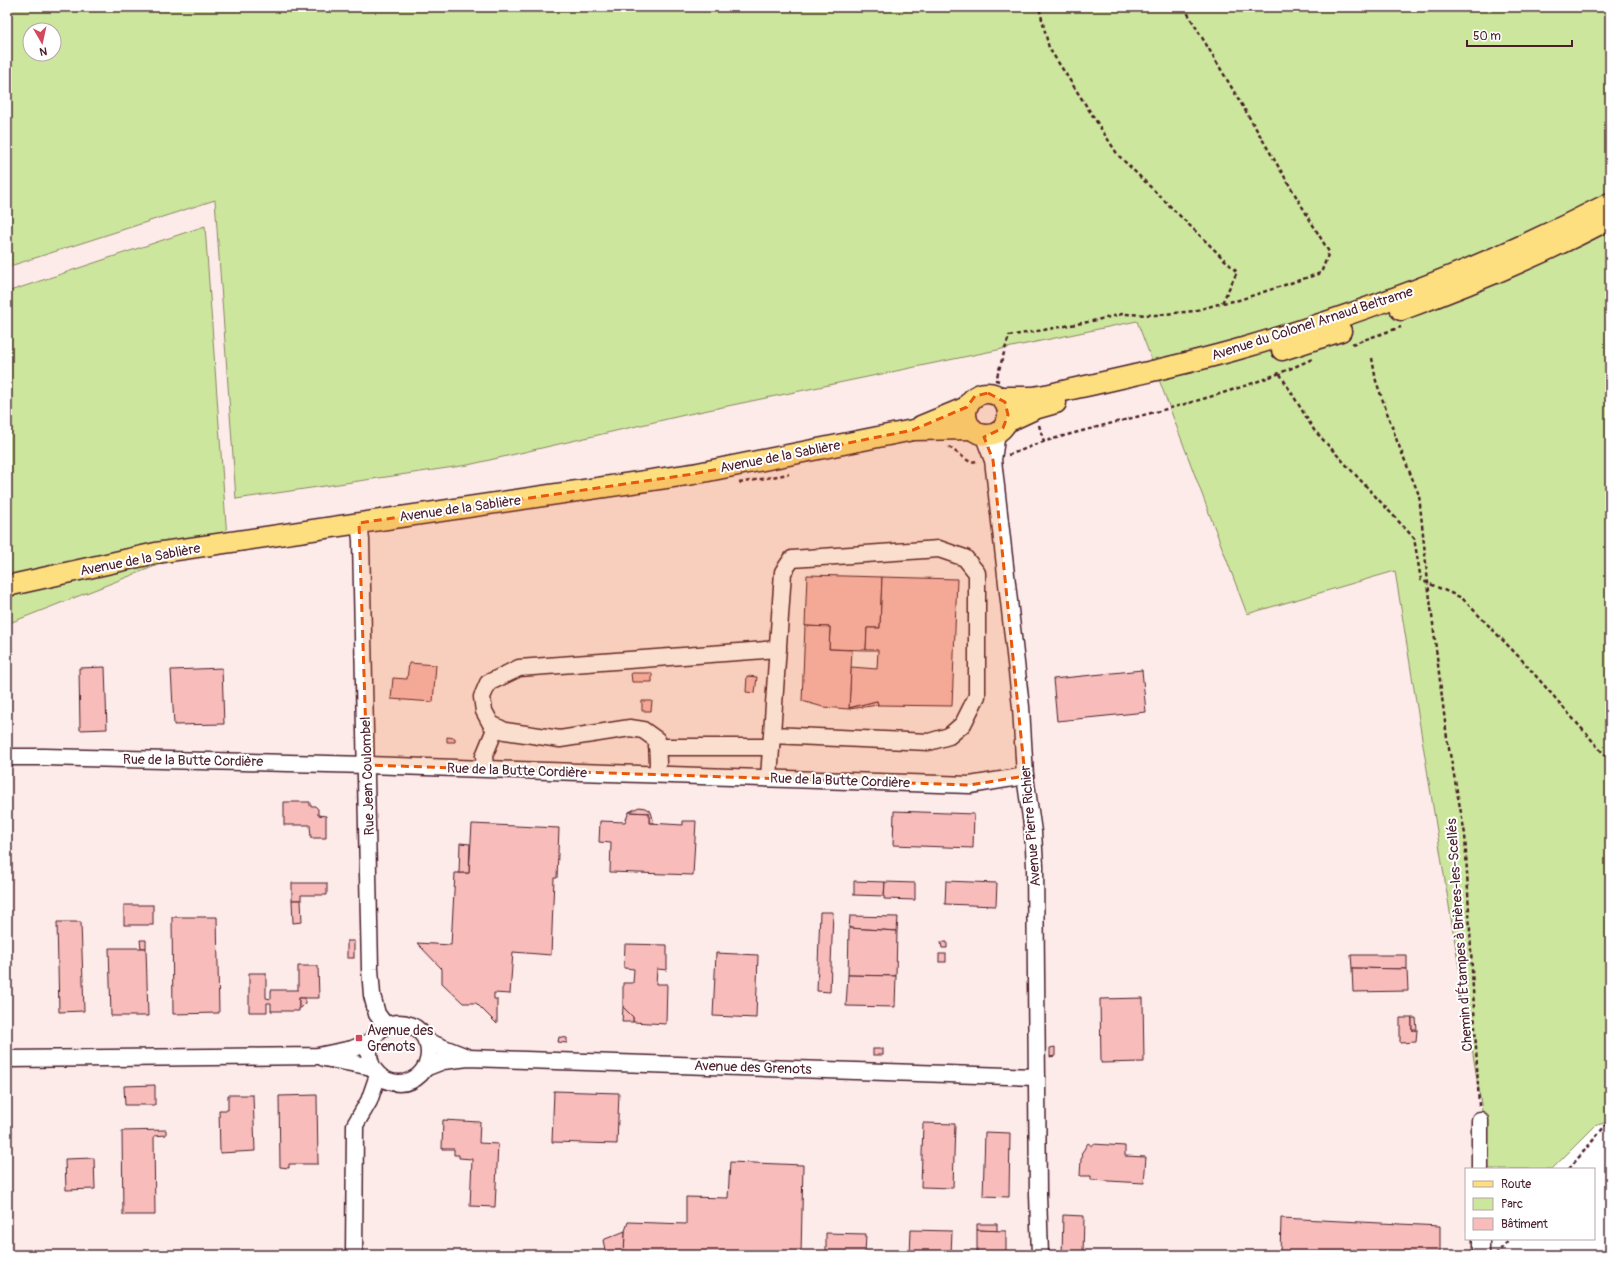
<svg xmlns="http://www.w3.org/2000/svg" width="1617" height="1262" viewBox="0 0 1617 1262" font-family="Pangolin,sans-serif">
<style>
.built{fill:#fdebea}
.green{fill:#cce79d;stroke:#8b8364;fill-rule:evenodd}
.building{fill:#f8bcba;stroke:#4a1f2b}
.lines{fill:none;stroke-linecap:round;stroke-linejoin:round}
.minor-casing{stroke:#4a1f2b;stroke-width:19}
.major-casing{stroke:#4a1f2b;stroke-width:23}
.path{stroke:#4a1f2b;stroke-width:2.5;stroke-dasharray:4 3;stroke-linecap:butt}
.minor{stroke:#fff;stroke-width:16}
.major{stroke:#fddf80;stroke-width:20}
.marked{fill:#e8590c;fill-opacity:0.2;stroke:#e8590c;stroke-width:3;stroke-dasharray:8 5;stroke-linejoin:round}
.poi-dot{fill:#d1495b;stroke:#fff;stroke-width:1.5}
.labels{text-anchor:middle;stroke-width:4;stroke-linejoin:round;paint-order:stroke}
.street-label{font-size:14px;fill:#4a1f2b;stroke:#fff}
.poi-label{font-size:14px;fill:#4a1f2b;stroke:#fff;text-anchor:start}
</style>
<rect width="100%" height="100%" fill="#fff"/>
<filter id="ink" filterUnits="userSpaceOnUse"><feTurbulence type="fractalNoise" baseFrequency=".025" numOctaves="2"/><feDisplacementMap in="SourceGraphic" scale="8" xChannelSelector="R" yChannelSelector="G"/><feConvolveMatrix kernelMatrix="1 2 1 2 8 2 1 2 1" color-interpolation-filters="sRGB"/></filter>
<g filter="url(#ink)">
<path class="built" d="M215,200L237,499L468,465L689,414L1137,321L1247,613L1395,571L1486,1135V1169H1466V1239H1486V1255H7V267Z"/>
<g class="green">
<path d="M7,7H1610V1121L1595,1126L1552,1169H1487L1486,1135L1395,571L1247,614L1137,321L689,414L468,465L236,499L215,200L7,267ZM30,30H54V54H30Z"/>
<path d="M205,226L227,538L7,624V292Z"/>
</g>
<g class="building">
<path d="M807,575L882,577L880,628H867L866,650L829,649L830,627L805,626Z"/>
<path d="M882,577L957,579L952,706L878,705L877,701L849,708L851,667L877,669L878,650H866L867,628H880Z"/>
<path d="M805,626L830,627L829,649L852,650L849,709L823,707L802,701Z"/>
<path d="M409,663L436,665L433,702L391,699L393,678L407,679Z"/>
<path d="M105,667L107,729L80,730L79,668Z"/>
<path d="M222,668L224,724L174,725L171,670Z"/>
<path d="M1142,670L1146,712L1057,721L1053,679Z"/>
<path d="M631,673H652V682H632Z"/>
<path d="M747,676L757,677L755,693L746,692Z"/>
<path d="M642,701H652L651,711H642Z"/>
<path d="M877,701L878,705L849,709V708Z"/>
<path d="M447,737L455,738V742H447Z"/>
<path d="M284,802H310V806H315L318,809V815L326,816V838H311L310,825H284Z"/>
<path d="M639,807L645,808L651,812L654,823H649V813L629,812Z"/>
<path d="M894,811L974,814L973,848L893,845Z"/>
<path d="M629,812L649,813V823L683,825V821H696L693,875L610,872L611,843L599,842L600,821L625,822Z"/>
<path d="M472,824L559,828L557,878H554L551,955L513,952L510,994L494,993V999H497V1024L476,1003H463L442,983V969L417,943L451,945L455,873H469Z"/>
<path d="M460,843L470,844L469,873H459Z"/>
<path d="M854,881L885,882L884,896L854,895Z"/>
<path d="M946,881L997,883L996,906L945,904Z"/>
<path d="M885,882L915,883V900L884,899Z"/>
<path d="M292,883H327V895H301V900H292Z"/>
<path d="M292,900H301L302,922L293,923Z"/>
<rect x="124" y="905" width="29" height="20"/>
<path d="M820,912H833L830,992L817,991Z"/>
<path d="M850,916L898,917L897,931L849,928Z"/>
<path d="M172,917H217L219,1013L173,1014Z"/>
<path d="M57,922H81L84,1011L59,1012Z"/>
<path d="M849,928L897,931L896,976L848,975Z"/>
<path d="M140,940H146V948H141Z"/>
<rect x="347" y="941" width="7" height="17"/>
<path d="M941,942H947V948H942Z"/>
<path d="M625,944L667,945V970L657,969L656,984H667L666,1024L633,1022V1017L623,1007V983H633L634,969L624,968Z"/>
<path d="M109,948H146L148,1016H111Z"/>
<path d="M716,953L758,955L756,1018L713,1016Z"/>
<rect x="939" y="954" width="7" height="8"/>
<path d="M1351,955H1407V969L1352,968Z"/>
<path d="M298,966H318L319,998H299V1011H271V1003H267V1012H249V973H266V998L271,999V990H298Z"/>
<path d="M1352,968L1407,969L1408,991L1353,992Z"/>
<path d="M848,975L896,976L895,1007L846,1006Z"/>
<path d="M299,998H305V1004L301,1008H299Z"/>
<path d="M1143,998L1144,1062L1101,1063L1100,999Z"/>
<path d="M623,1007L633,1017V1022H622Z"/>
<path d="M1400,1018H1412V1030H1417L1416,1042L1400,1043Z"/>
<path d="M1412,1018H1416L1417,1030H1412Z"/>
<path d="M559,1037L567,1038V1043L558,1042Z"/>
<path d="M1055,1047V1056L1050,1057V1048Z"/>
<rect x="873" y="1049" width="10" height="6"/>
<path d="M155,1085V1105H125L124,1086Z"/>
<path d="M554,1091L619,1093L617,1144L552,1142Z"/>
<path d="M228,1095H253L255,1151L220,1153L219,1110H228Z"/>
<path d="M317,1095L318,1164H289V1168L280,1167L279,1096Z"/>
<path d="M443,1120L480,1122L479,1143L498,1144L495,1207L470,1206L472,1159L459,1158V1155H454V1149H442Z"/>
<path d="M923,1123L955,1124L953,1188L921,1187Z"/>
<path d="M166,1130V1135L154,1136L155,1215H123L122,1131Z"/>
<path d="M985,1132L1010,1133L1009,1197L983,1196Z"/>
<path d="M1088,1143L1092,1146L1093,1144L1125,1146V1156L1146,1157L1144,1183L1091,1180V1176H1080L1081,1159L1083,1156L1081,1154Z"/>
<path d="M94,1158L95,1189L66,1190L65,1159Z"/>
<path d="M730,1162L803,1165L801,1255H624L625,1231L628,1222L686,1224V1197L728,1198Z"/>
<path d="M1063,1215L1084,1216L1083,1255H1062Z"/>
<path d="M1281,1218L1440,1226V1255L1321,1252V1255H1280Z"/>
<path d="M977,1224H997V1231L977,1230Z"/>
<path d="M911,1230L952,1231L951,1255H910Z"/>
<path d="M977,1230L1006,1231V1255H977Z"/>
<path d="M625,1231L624,1255H606L603,1240Z"/>
<path d="M826,1233L866,1234L865,1255H826Z"/>
<path d="M281,1254V1255H241Z"/>
</g>
<g class="lines">
<defs>
<g id="minor">
<path d="M997,432L993,460L1021,707L1025,776L1033,832L1035,866L1038,1194L1040,1255"/>
<path d="M983,434L992,458"/>
<path d="M359,523L361,540L370,969L372,995L377,1014L386,1026"/>
<path d="M657,747H771"/>
<path d="M7,757H44L367,765L970,785L1025,776"/>
<path d="M485,768L484,756L496,727"/>
<path d="M657,774L658,763L657,740L643,730L630,728L560,739L505,731L491,724L484,711L482,697L488,683L519,668L778,649"/>
<path d="M769,778L783,572L792,559L939,549L965,558L977,573V696L963,724L949,736L929,742L772,735"/>
<circle cx="399" cy="1053" r="30"/>
<path d="M426,1041L467,1057"/>
<path d="M324,1058L372,1067"/>
<path d="M7,1059L318,1056L352,1049L370,1042"/>
<path d="M425,1068L443,1061L468,1058L1037,1077"/>
<path d="M1480,1120V1169"/>
<path d="M1481,1239V1255"/>
<path d="M354,1255L355,1125L369,1101L378,1075"/>
</g>
<g id="major">
<path d="M1401,310C1472,284 1543,254 1610,219"/>
<path d="M1282,350L1341,331"/>
<circle cx="987" cy="414" r="21"/>
<path d="M1000,397H1033L1050,394C1115,379 1182,366 1246,347C1372,310 1494,263 1610,203"/>
<path d="M1007,422L1035,409L1056,403"/>
<path d="M921,426L967,407"/>
<path d="M7,586L156,553L693,474L913,430L973,429"/>
</g>
</defs>
<use href="#minor" class="minor-casing"/>
<use href="#major" class="major-casing"/>
<g class="path">
<path d="M1184,7L1329,252L1321,273L1239,300L1222,303"/>
<path d="M1352,344L1401,327"/>
<path d="M1372,358L1376,381L1397,441L1419,495L1428,583L1447,738L1465,834L1479,1106"/>
<path d="M1280,374L1314,430L1414,538L1421,580L1462,598L1522,660L1610,761"/>
<path d="M999,381L996,380L1009,336L1088,322L1122,314L1156,315L1194,311L1222,303L1237,272L1118,155L1049,48L1039,7"/>
<path d="M1039,425L1044,442"/>
<path d="M949,447L970,462L978,461"/>
<path d="M1008,455C1021,451 1033,445 1046,441C1135,415 1227,399 1312,359"/>
<path d="M739,483L789,474"/>
<path d="M1569,1169L1610,1120"/>
<path d="M1496,1255L1509,1239"/>
</g>
<use href="#minor" class="minor"/>
<use href="#major" class="major"/>
</g>
</g>
<path class="marked" d="M988,393L1005,402L1008,415L1003,428L984,437L993,460L1025,776L970,785L367,765L359,523L693,474L913,430L967,407L975,396Z"/>
<rect class="poi-dot" x="355" y="1034" width="8" height="8" rx="2"/>
<g class="labels">
<g class="street-label">
<text transform="translate(1312 323) rotate(-18)" y="5">Avenue du Colonel Arnaud Beltrame</text>
<text transform="translate(780 456) rotate(-11)" y="5">Avenue de la Sablière</text>
<text transform="translate(460 508) rotate(-8)" y="5">Avenue de la Sablière</text>
<text transform="translate(140 559) rotate(-11)" y="5">Avenue de la Sablière</text>
<text transform="translate(193 760) rotate(1)" y="5">Rue de la Butte Cordière</text>
<text transform="translate(517 770) rotate(2)" y="5">Rue de la Butte Cordière</text>
<text transform="translate(367 776) rotate(-92)" y="5">Rue Jean Coulombel</text>
<text transform="translate(840 780) rotate(2)" y="5">Rue de la Butte Cordière</text>
<text transform="translate(1030 826) rotate(-95)" y="5">Avenue Pierre Richier</text>
<text transform="translate(1459 935) rotate(-94)" y="5">Chemin d'Étampes à Brières-les-Scellés</text>
<text transform="translate(753 1067) rotate(2)" y="5">Avenue des Grenots</text>
</g>
<g class="poi-label">
<text x="367" y="1035">Avenue des<tspan x="367" dy="16">Grenots</tspan></text>
</g>
</g>
<rect width="1617" height="1262" fill="none" stroke="#fff" stroke-width="24"/>
<rect x="12" y="12" width="1593" height="1238" fill="none" stroke="#4a1f2b" stroke-width="1.5" filter="url(#ink)"/>
<rect x="1465" y="1168" width="130" height="72" fill="#ffffff" stroke="#b7a5aa"/>
<rect x="1473" y="1181" width="20" height="6" fill="#fddf80" stroke="#b7a5aa"/>
<text x="1501" y="1188" font-size="12" fill="#4a1f2b">Route</text>
<rect x="1473" y="1198" width="20" height="12" fill="#cce79d" stroke="#b7a5aa"/>
<text x="1501" y="1208" font-size="12" fill="#4a1f2b">Parc</text>
<rect x="1473" y="1218" width="20" height="12" fill="#f8bcba" stroke="#b7a5aa"/>
<text x="1501" y="1228" font-size="12" fill="#4a1f2b">Bâtiment</text>
<g transform="translate(42 42) rotate(171)"><circle r="19" fill="#ffffff" stroke="#b7a5aa"/>
<path d="M0-3L7 15L0 10L-7 15Z" fill="#d1495b"/>
<text y="-6" font-size="11" font-weight="bold" text-anchor="middle" fill="#4a1f2b">N</text>
</g>
<path d="M1467 40v6h105v-6" fill="none" stroke="#4a1f2b" stroke-width="2"/>
<text x="1473" y="40" font-size="12" fill="#4a1f2b" stroke="#ffffff" stroke-width="3" paint-order="stroke">50 m</text>
</svg>
